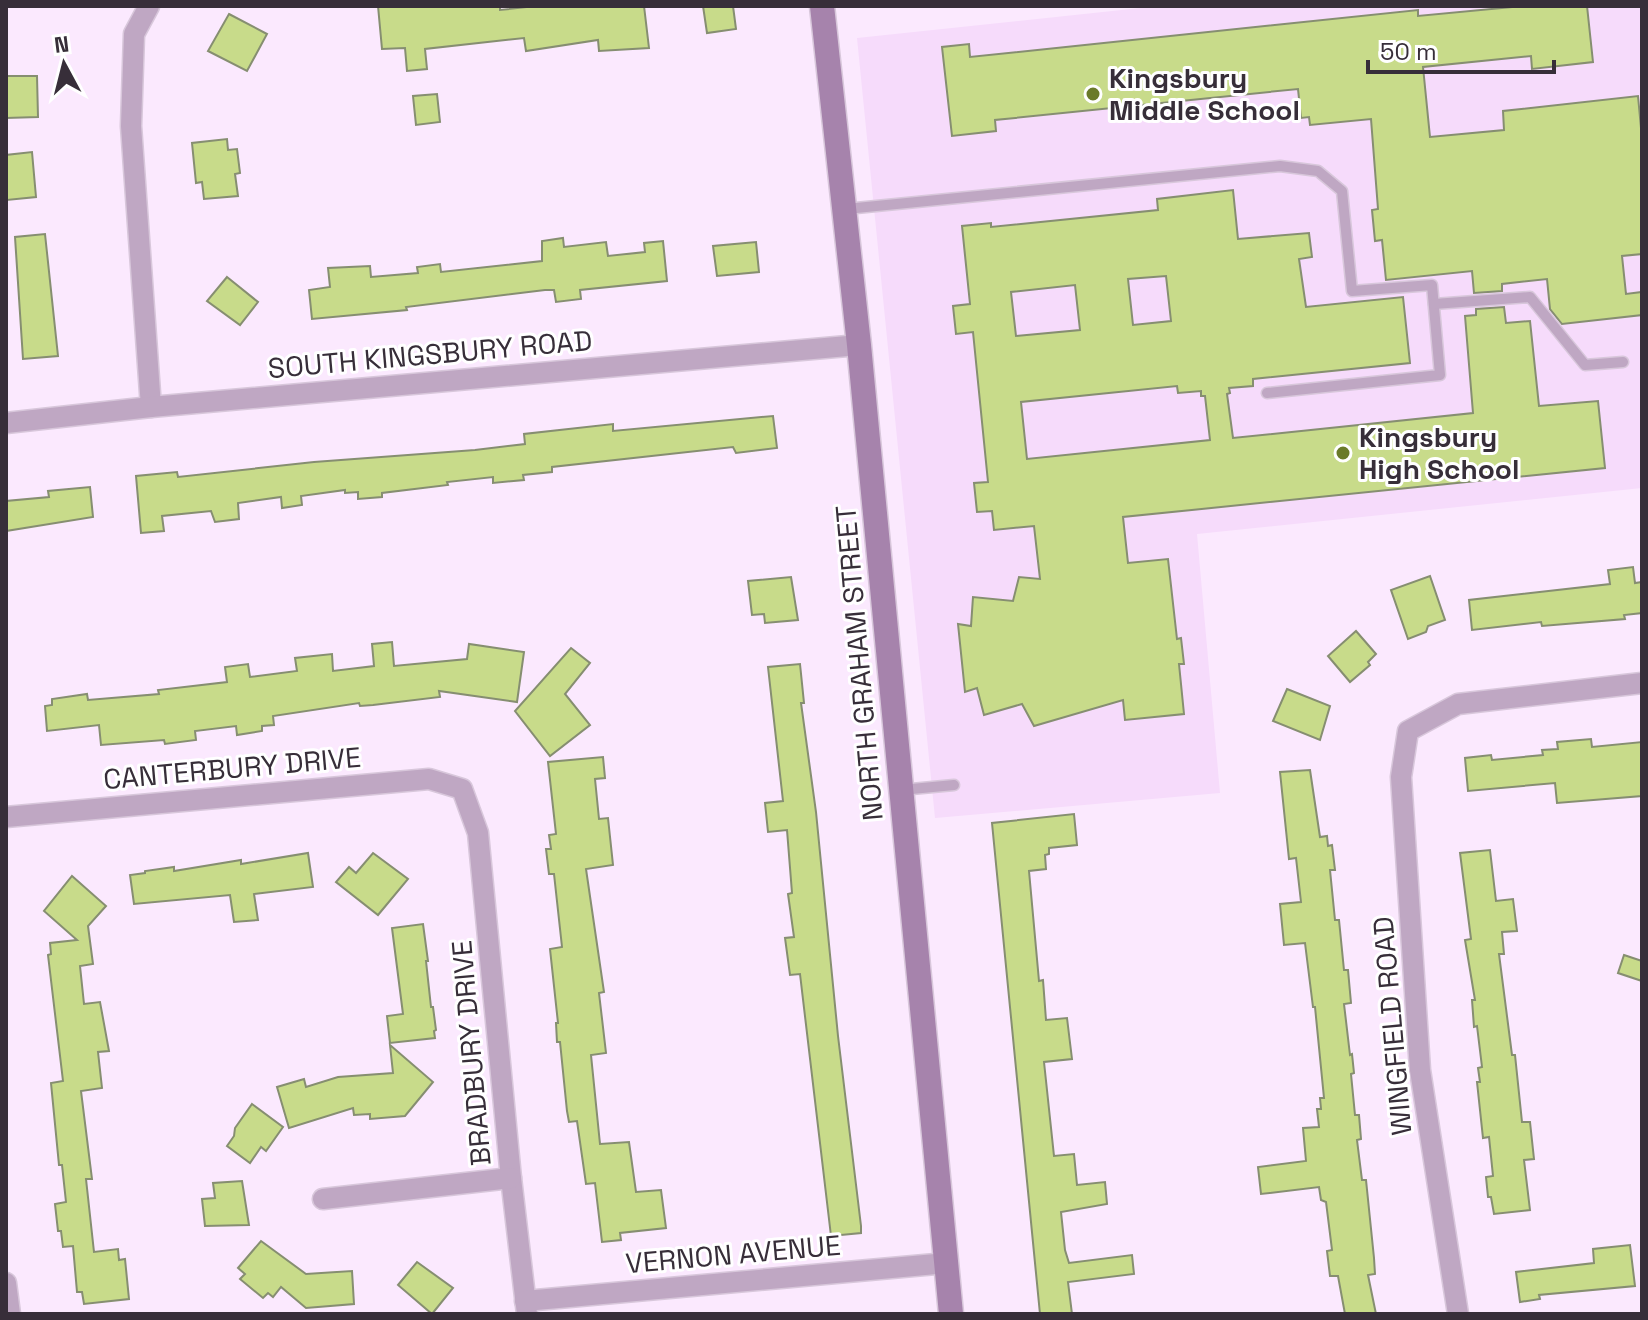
<svg xmlns="http://www.w3.org/2000/svg" width="1648" height="1320" viewBox="0 0 1648 1320" font-family="'Space Grotesk',sans-serif">
<style>
.built{fill:#f6dbfb}
.building{fill:#c8db8a;stroke:#868e71;stroke-width:2;fill-rule:evenodd}
.lines{fill:none;stroke-linecap:round;stroke-linejoin:round}
.lane-casing{stroke:#d8c7db;stroke-width:13}
.street-casing{stroke:#d8c7db;stroke-width:23}
.secondary-casing{stroke:#d8c7db;stroke-width:27}
.lane{stroke:#bfa7c3;stroke-width:10}
.street{stroke:#bfa7c3;stroke-width:20}
.secondary{stroke:#a683ac;stroke-width:24}
.poi-dot{fill:#6a7a29;stroke:#fff;stroke-width:3}
.labels{text-anchor:middle;stroke-width:6;stroke-linejoin:round;paint-order:stroke}
.poi-label{font-size:28px;font-weight:bold;fill:#372e39;stroke:#fff;text-anchor:start}
.street-label{font-size:28px;fill:#372e39;stroke:#fff}
</style>
<rect width="100%" height="100%" fill="#fbe9fe"/>
<path class="built" d="M1159,6H1642V488L1197,534L1220,793L935,818L857,38Z"/>
<g class="building">
<path d="M378,6H500V10L536,6H644L649,48L599,51L598,40L526,51L524,38L425,49L427,69L407,71L405,48L382,49Z"/>
<path d="M703,6H733L736,29L707,33Z"/>
<path d="M1523,6H1587L1593,62L1532,69L1531,56L1423,67L1430,137L1504,130L1503,111L1638,96L1642,139V254L1622,256L1626,294L1642,292V315L1562,324L1550,309L1547,279L1502,284V291L1474,293L1472,271L1386,280L1382,240L1375,241L1372,210L1378,209L1371,119L1310,125L1309,117L1301,118L1298,89L995,120L996,131L952,136L942,47L969,44L970,57L1418,10V16Z"/>
<path d="M229,14L267,34L247,71L208,51Z"/>
<path d="M6,76H37L38,117L6,118Z"/>
<path d="M437,94L440,122L416,125L413,96Z"/>
<path d="M227,139L228,150L237,149L240,173L235,174L238,196L204,199L202,182L196,183L192,143Z"/>
<path d="M32,152L36,197L7,200L6,155Z"/>
<path d="M1233,190L1238,239L1309,233L1312,257L1299,259L1306,307L1403,297L1410,363L1253,379V386L1229,388L1230,393L1227,394L1233,438L1473,413L1465,316L1476,315V309L1504,307L1506,323L1530,321L1539,406L1598,401L1605,468L1123,517L1128,563L1168,559L1177,639L1181,638L1184,664H1179L1184,714L1125,720L1123,700L1034,726L1022,704L984,715L977,688L965,692L958,624L971,626L973,597L1013,601L1019,577L1040,579L1034,526L994,530L992,511L977,512L974,483L988,482L973,332L956,334L953,306L970,304L962,226L991,223V227L1158,210L1157,199ZM1166,276L1171,321L1133,325L1128,279ZM1075,285L1080,330L1016,336L1011,292ZM1177,386L1178,393L1201,391V396H1205L1210,440L1027,459L1021,402Z"/>
<path d="M45,234L58,356L23,359L15,237Z"/>
<path d="M563,238L564,247L606,242L608,256L645,252L644,243L663,241L667,281L580,290L581,299L556,302L554,290H545L406,307L407,310L312,319L309,290L330,287L328,268L370,266L371,277L418,273L417,267L440,264L441,272L542,261V241Z"/>
<path d="M756,242L759,272L717,276L713,246Z"/>
<path d="M227,277L258,302L240,325L207,301Z"/>
<path d="M773,416L777,448L736,453L733,447L552,467V472L523,475L524,480L493,483V477L447,482L448,485L382,493V497L358,499V492L345,493V490L301,496L302,505L282,508L281,497L238,503L239,519L215,522L211,511L162,516L164,531L141,533L136,476L177,472L178,477L314,462L475,450L525,444L524,434L613,424V431Z"/>
<path d="M90,487L93,517L6,531V501L49,497L48,491Z"/>
<path d="M1633,567L1635,583L1642,582V613L1624,615L1625,619L1542,626L1541,622L1472,630L1469,600L1610,584L1608,570Z"/>
<path d="M1430,576L1445,620L1428,626L1426,632L1408,639L1391,590Z"/>
<path d="M791,577L798,620L765,623L764,614L752,615L748,581Z"/>
<path d="M1356,631L1376,654L1368,662L1370,665L1350,682L1328,656Z"/>
<path d="M392,642L394,666L467,659L469,644L524,652L517,702L439,691L440,697L373,705L360,706L359,703L273,716L274,725L262,726V731L237,735L236,726L195,731L196,740L165,744L164,740L101,745L99,725L47,731L45,706L52,705V699L87,694L88,700L159,694L158,690L227,682L225,667L248,664L250,677L297,671L295,658L332,654L333,671L374,666L372,644Z"/>
<path d="M571,648L590,663L565,694L590,725L550,756L515,711Z"/>
<path d="M800,664L804,703H801L816,812L838,1036L861,1226V1233L831,1236L800,974L790,975L785,938L794,937L788,894L792,893L787,830L768,832L765,803L783,801L768,667Z"/>
<path d="M1287,689L1330,706L1320,740L1273,721Z"/>
<path d="M1591,739L1592,747L1642,742V796L1557,803L1555,783L1468,791L1465,758L1491,755L1492,760L1543,755L1542,750L1558,749L1557,742Z"/>
<path d="M603,757L605,778L595,779L599,819L608,818L613,865L586,869L604,992L599,993L606,1053L591,1055L600,1144L629,1142L636,1192L661,1190L666,1228L620,1233L621,1240L602,1242L595,1183L586,1184L577,1121L569,1122L567,1111L560,1042H557L556,1023H558L550,949L562,947L554,874H549L546,849H551L549,835L556,834L548,762Z"/>
<path d="M1310,770L1320,837L1327,836L1328,846L1332,845L1335,870H1330L1335,920H1339L1344,970H1348L1351,1003L1344,1004L1350,1055L1352,1054L1354,1073L1351,1074L1355,1115H1359L1361,1139L1357,1140L1362,1180H1366L1374,1258L1375,1274L1368,1275L1376,1314H1345L1338,1276H1330L1327,1251L1332,1250L1326,1202L1321,1200L1319,1187L1261,1194L1258,1167L1306,1161L1303,1128L1319,1127L1317,1109H1321L1320,1098H1324L1315,1007H1313L1305,943L1284,945L1280,904L1301,902L1296,858L1289,859L1280,772Z"/>
<path d="M1074,814L1077,845L1049,848V854L1045,855L1046,869L1029,871L1039,981L1043,980L1046,1020L1067,1018L1072,1059L1044,1062L1054,1156L1074,1154L1077,1185L1105,1182L1107,1204L1061,1212L1065,1250L1069,1263L1132,1255L1134,1274L1068,1282L1072,1314H1040L992,823Z"/>
<path d="M1490,850L1496,901L1513,899L1517,931L1502,932L1504,954H1499L1512,1055H1515L1522,1122H1530L1534,1159L1524,1160L1530,1210L1494,1214L1491,1197H1488L1486,1177L1493,1176L1489,1137L1483,1138L1477,1082H1480L1478,1068L1482,1067L1477,1026L1474,1027L1472,1000H1475L1465,940L1471,939L1460,853Z"/>
<path d="M308,853L313,887L254,894L258,920L234,922L230,895L134,904L130,875L145,873V871L174,867V871L241,860V864Z"/>
<path d="M373,853L408,879L378,915L336,882L349,867L356,873Z"/>
<path d="M72,876L106,906L88,926L93,964L80,966L84,1004L100,1002L109,1051L98,1052L102,1088L81,1091L92,1179H86L94,1252L118,1249L119,1260L125,1259L129,1299L84,1304L82,1292H77L73,1246L63,1247L61,1231H58L55,1204L66,1202L62,1165H59L51,1083L63,1081L48,955L51,954L50,943L77,940L44,911Z"/>
<path d="M423,924L428,961H426L431,1007H433L436,1030L434,1031L435,1038L390,1043L387,1016L403,1014L392,928Z"/>
<path d="M1624,955L1642,961V981L1618,973Z"/>
<path d="M390,1045L433,1082L405,1116L370,1119V1114L354,1115L353,1108L289,1128L277,1087L304,1079L306,1087L338,1077L393,1073Z"/>
<path d="M252,1104L283,1127L266,1151L261,1147L250,1163L227,1146L234,1136L235,1128Z"/>
<path d="M242,1181L249,1225L205,1226L202,1199L215,1198L213,1183Z"/>
<path d="M261,1241L306,1274L352,1271L354,1304L306,1308L281,1287L273,1297L268,1293L263,1298L240,1279L245,1274L238,1268Z"/>
<path d="M1630,1245L1635,1286L1539,1295L1540,1299L1520,1302L1516,1272L1594,1263L1593,1249Z"/>
<path d="M417,1262L453,1288L432,1314L398,1285Z"/>
</g>
<g class="lines">
<defs>
<g id="lane">
<path d="M846,209L1280,166L1318,171L1342,191L1352,291L1432,285L1440,375L1267,393"/>
<path d="M1434,304L1530,297L1585,365L1623,362"/>
<path d="M901,790L954,785"/>
</g>
<g id="street">
<path d="M149,6L134,34L131,126L151,407"/>
<path d="M6,423L151,407L859,345"/>
<path d="M6,817L429,779L462,789L478,833L511,1178L527,1314"/>
<path d="M323,1199L511,1178"/>
<path d="M6,1283L10,1314"/>
<path d="M525,1301L947,1263"/>
<path d="M1458,1314L1420,1070L1401,777L1408,731L1458,704L1642,683"/>
</g>
<path id="secondary" d="M822,6L859,345L951,1314"/>
</defs>
<use href="#lane" class="lane-casing"/>
<use href="#street" class="street-casing"/>
<use href="#secondary" class="secondary-casing"/>
<use href="#lane" class="lane"/>
<use href="#street" class="street"/>
<use href="#secondary" class="secondary"/>
</g>
<g class="poi-dot">
<circle cx="1093" cy="94" r="8"/>
<circle cx="1343" cy="453" r="8"/>
</g>
<g class="labels">
<g class="poi-label">
<text x="1109" y="88">Kingsbury<tspan x="1109" dy="32">Middle School</tspan></text>
<text x="1359" y="447">Kingsbury<tspan x="1359" dy="32">High School</tspan></text>
</g>
<g class="street-label">
<text transform="translate(430 354) rotate(-5)" y="10">SOUTH KINGSBURY ROAD</text>
<text transform="translate(859 663) rotate(-95)" y="10">NORTH GRAHAM STREET</text>
<text transform="translate(232 768) rotate(-5)" y="10">CANTERBURY DRIVE</text>
<text transform="translate(1392 1026) rotate(-95)" y="10">WINGFIELD ROAD</text>
<text transform="translate(471 1053) rotate(-95)" y="10">BRADBURY DRIVE</text>
<text transform="translate(733 1254) rotate(-5)" y="10">VERNON AVENUE</text>
</g>
</g>
<rect width="1648" height="1320" fill="none" stroke="#372e39" stroke-width="16"/>
<g transform="translate(64 64) rotate(353)" stroke="#ffffff" stroke-width="6" paint-order="stroke">
<path d="M0-6L14 30L0 20L-14 30Z" fill="#372e39"/>
<text y="-12" font-size="22" font-weight="bold" text-anchor="middle" fill="#372e39">N</text>
</g>
<path d="M1368 60v12h186v-12" fill="none" stroke="#372e39" stroke-width="4"/>
<text x="1380" y="60" font-size="24" fill="#372e39" stroke="#ffffff" stroke-width="6" paint-order="stroke">50 m</text>
</svg>
